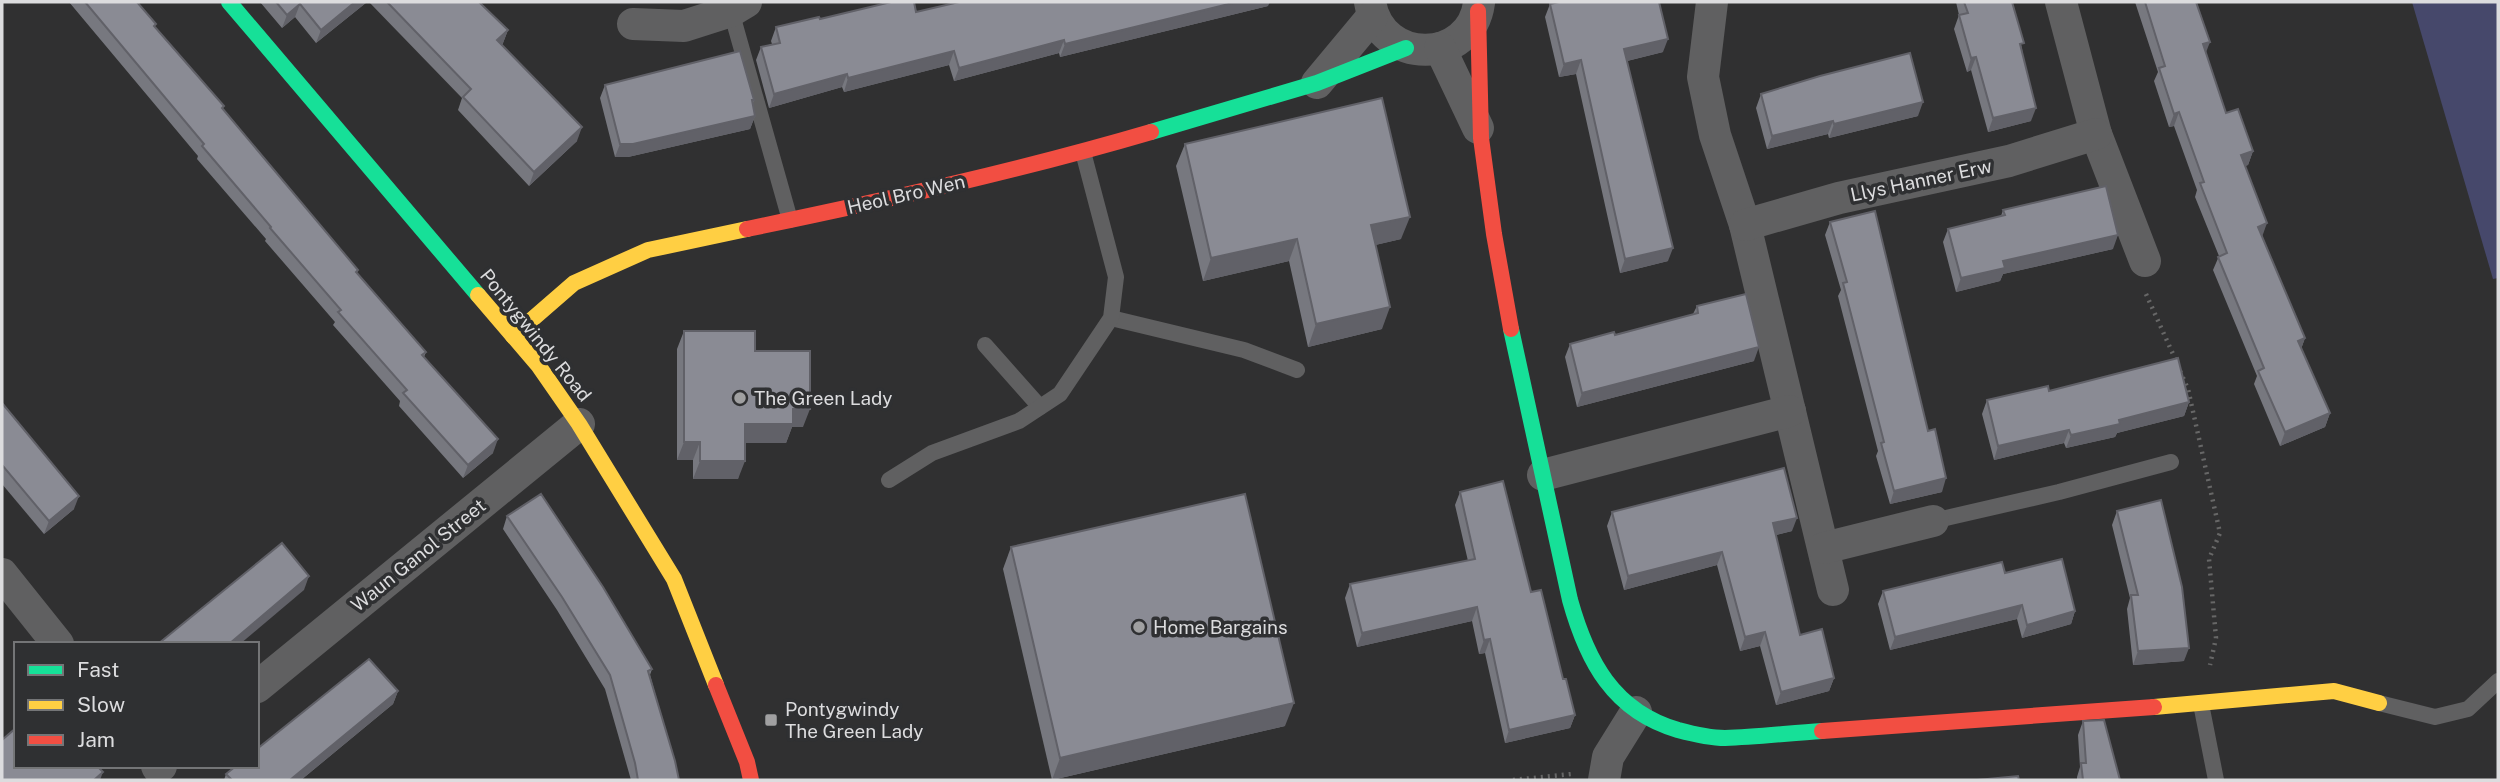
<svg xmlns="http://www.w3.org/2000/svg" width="2500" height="782" viewBox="0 0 2500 782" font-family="'Public Sans',sans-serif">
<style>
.park{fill:#46486b}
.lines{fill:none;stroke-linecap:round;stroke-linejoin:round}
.path{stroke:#676767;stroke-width:4.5;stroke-dasharray:2 5;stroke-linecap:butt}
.lane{stroke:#606061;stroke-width:16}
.street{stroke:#606061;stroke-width:32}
.fast{stroke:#16e098;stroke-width:16}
.slow{stroke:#ffcf43;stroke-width:16}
.jam{stroke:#f24e42;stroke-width:16}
.wall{fill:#77787f}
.shaded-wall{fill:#616168}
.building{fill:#8a8b94;stroke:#616168;stroke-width:2}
.poi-dot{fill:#a0a0a1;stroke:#2f3032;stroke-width:2.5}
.labels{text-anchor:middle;stroke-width:7;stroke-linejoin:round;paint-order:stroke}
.street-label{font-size:19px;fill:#dcdcde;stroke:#2f3032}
.poi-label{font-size:19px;fill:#dcdcde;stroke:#2f3032;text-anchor:start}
</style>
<rect width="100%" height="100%" fill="#303031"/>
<path class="park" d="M2412,2H2498V278L2493,279Z"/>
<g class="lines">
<g class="path">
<path d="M2146,294L2177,363"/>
<path d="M2180,371L2188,389L2220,533L2209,559L2216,638L2210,665"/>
<path d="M1513,780L1572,774"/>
</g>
<g class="lane">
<path d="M731,11L790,220"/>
<path d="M1111,318L1244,350L1297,370"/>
<path d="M985,345L1040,407"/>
<path d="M889,480L932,453L1019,421L1060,394L1111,318L1116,277L1083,152"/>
<path d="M1933,521L2059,492L2171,462"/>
<path d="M2379,703L2435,717L2468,709L2498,681"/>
<path d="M2201,704L2216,780"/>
</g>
<g class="street">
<path d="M1370,2C1381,67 1471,64 1479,3"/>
<path d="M1712,2L1703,77L1715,135L1745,225L1833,590"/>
<path d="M2061,2L2096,134L2145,261"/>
<path d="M633,24L684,26L731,11L746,2"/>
<path d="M1440,48L1478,128"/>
<path d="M1317,83L1372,17"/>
<path d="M1745,225L1839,198L2009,161L2096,134"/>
<path d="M1543,475L1790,411"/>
<path d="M1824,548L1933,521"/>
<path d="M2,574L58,644"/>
<path d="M257,687L579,424"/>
<path d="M157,766L158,768L161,766"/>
<path d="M1604,780L1608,757L1636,712"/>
</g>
<g class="fast">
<path d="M229,2L478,295"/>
<path d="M1151,132L1317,83L1406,48"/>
<path d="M1511,329L1570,600C1587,661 1613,711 1678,730C1693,734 1710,738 1725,738C1757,737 1790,733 1822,731"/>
</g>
<g class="slow">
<path d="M478,295L538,365L579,424L674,579L716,685"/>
<path d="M513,336L574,283L648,250L747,229"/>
<path d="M2154,707L2334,691L2379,703"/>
</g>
<g class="jam">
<path d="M1478,11L1481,138L1494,234L1511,329"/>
<path d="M747,229C882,201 1018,171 1151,132"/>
<path d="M716,685L747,762L751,780"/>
<path d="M1822,731L2154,707"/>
</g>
</g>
<g class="wall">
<path d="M69,2H137L155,27L358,270L357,273L426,352L424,357L493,453L463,478L399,406L400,401L333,325L335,322L265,241L266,239L197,159L198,156Z"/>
<path d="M260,2H367L316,43L295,17L282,28Z"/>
<path d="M369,2H479L508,30L503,43L502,45L577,141L529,186L458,110L462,98Z"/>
<path d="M1956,2H2012L2022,49L2031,121L1988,132L1971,70L1967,72L1954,29L1959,15Z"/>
<path d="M2135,2H2196L2206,54L2226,113L2253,151L2248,165L2245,166L2262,237L2305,338L2301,349L2330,413L2325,427L2280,446L2254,384L2257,376L2213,270L2219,256L2195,197L2197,190L2174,126L2169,127L2154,81L2158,72Z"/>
<path d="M1550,4L1663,52L1627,61L1668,261L1620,273L1576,74L1559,77L1545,17Z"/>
<path d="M1268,6L1060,57L1059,53L954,81L949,65L844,92L842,87L769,108L756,60L761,47L772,44L771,41L776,27L820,19L916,12Z"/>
<path d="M605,85L754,100L753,103L755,116L750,129L628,157H615L600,98Z"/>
<path d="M1761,94L1918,116L1829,138L1828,134L1767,149L1756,108Z"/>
<path d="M1185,144L1401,239L1375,245L1382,329L1308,347L1289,261L1203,281L1176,166Z"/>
<path d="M2003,210L2113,249L2003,274L2000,281L1956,292L1943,242L1948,229L2001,216Z"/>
<path d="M1830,222L1942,492L1890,504L1876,456L1878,451L1838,296L1841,290L1825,235Z"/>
<path d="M1697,306L1754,361L1577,407L1565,357L1570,344L1615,335L1693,314Z"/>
<path d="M684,331L755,351L803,427H792L786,443H745L738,479H693V460H677V349Z"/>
<path d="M2049,391L2189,402L2184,416L2117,433L2115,437L2066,448L2064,443L1994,460L1982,414L1987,400Z"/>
<path d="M2,403L74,509L44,534L2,484Z"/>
<path d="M1460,492L1531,592L1563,679L1575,715L1570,728L1505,743L1485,653L1479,654L1472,621L1357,647L1345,598L1350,584L1468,561L1455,505Z"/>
<path d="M2117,511L2184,661L2133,665L2127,609L2130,598L2112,525Z"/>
<path d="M1612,512L1792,531L1776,535L1800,635L1834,678L1829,691L1776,705L1760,646L1740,651L1717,565L1624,590L1607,526Z"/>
<path d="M507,516L652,669L650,675L679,780H631L605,689L557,610L503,529Z"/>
<path d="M1011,547L1285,726L1052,780L1003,569Z"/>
<path d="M2005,573L2075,611L2071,624L2022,638L2017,619L1890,650L1878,604L1883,591Z"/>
<path d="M398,691L393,704L301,780H224L226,774Z"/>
<path d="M2083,721L2120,780H2077V777L2080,767L2078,735Z"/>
</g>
<g class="shaded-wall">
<path d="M355,2H367L316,43L321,30Z"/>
<path d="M1237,2H1270L1268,6L1060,57L1065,44Z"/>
<path d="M300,4L295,17L282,28L287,15Z"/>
<path d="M508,30L503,43L492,53L497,40Z"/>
<path d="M1668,39L1663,52L1619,63L1624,49Z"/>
<path d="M1064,40L1059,53L954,81L959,68Z"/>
<path d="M2210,42L2205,55L2203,44Z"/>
<path d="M954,51L949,65L844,92L848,78Z"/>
<path d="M1976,57L1971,70L1967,72L1971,58Z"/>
<path d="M1581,60L1576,74L1559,77L1564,64Z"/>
<path d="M847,74L842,87L769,108L774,94Z"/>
<path d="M1923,102L1918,116L1829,138L1834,124Z"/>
<path d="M2036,108L2031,121L1988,132L1993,118Z"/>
<path d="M2179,112L2174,126L2169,127L2174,114Z"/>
<path d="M755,116L750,129L628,157H615L620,144Z"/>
<path d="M1833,121L1828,134L1767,149L1772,136Z"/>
<path d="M582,127L577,141L529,186L534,172Z"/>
<path d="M2253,151L2248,165L2236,169L2241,155Z"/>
<path d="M1410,217L1401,239L1363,248L1371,225Z"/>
<path d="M2267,223L2262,237L2253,240L2258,227Z"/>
<path d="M2118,235L2113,249L2003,274L2000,281L1956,292L1961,278L2003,261Z"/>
<path d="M1297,239L1289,261L1203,281L1211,258Z"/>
<path d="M1673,248L1668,261L1620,273L1625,259Z"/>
<path d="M1390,307L1382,329L1308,347L1316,324Z"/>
<path d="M2305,338L2300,352L2298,341Z"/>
<path d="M1759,347L1754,361L1577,407L1582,393Z"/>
<path d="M2189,402L2184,416L2117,433L2115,437L2066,448L2071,435L2119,420Z"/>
<path d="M793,409H810L803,427H792L786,443H738L745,424Z"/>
<path d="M2330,413L2325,427L2280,446L2285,432Z"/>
<path d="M2069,430L2064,443L1994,460L1998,446Z"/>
<path d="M498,439L493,453L463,478L468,465Z"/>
<path d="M684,442H700L693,460H677Z"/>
<path d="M700,461H745L738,479H693Z"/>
<path d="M1946,478L1942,492L1890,504L1894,491Z"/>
<path d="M79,496L74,509L44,534L49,521Z"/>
<path d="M1797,518L1792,531L1768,537L1773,523Z"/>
<path d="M1722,552L1717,565L1624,590L1628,576Z"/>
<path d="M309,576L304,590L240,644H229Z"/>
<path d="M2022,605L2017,619L1890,650L1895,637Z"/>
<path d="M1477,607L1472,621L1357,647L1362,633Z"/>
<path d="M2075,611L2071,624L2022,638L2027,625Z"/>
<path d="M1765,632L1760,646L1740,651L1745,637Z"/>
<path d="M1490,639L1485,653L1479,654L1484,640Z"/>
<path d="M2189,648L2184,661L2133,665L2138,651Z"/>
<path d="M1834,678L1829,691L1776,705L1781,692Z"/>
<path d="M398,691L393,704L301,780H290Z"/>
<path d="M1294,703L1285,726L1052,780L1060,758Z"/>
<path d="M1575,715L1570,728L1505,743L1509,730Z"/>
<path d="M103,772L100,780H94Z"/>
</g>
<g class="building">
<path d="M85,2H137L156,24L154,26L224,106L222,108L358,270L356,272L426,352L422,355L498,439L468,465L403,393L407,390L338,312L341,310L270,228L271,227L202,146L204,144Z"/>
<path d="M276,2H355L321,30L300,4L287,15Z"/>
<path d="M387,2H479L508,30L497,40L582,127L534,172L463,97L471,89Z"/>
<path d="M891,2H914L916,12L959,2H1237L1065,44L1064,40L959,68L954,51L848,78L847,74L774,94L761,47L780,43L776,27L819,17L820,19Z"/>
<path d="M1559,2H1659L1668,39L1624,49L1673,248L1625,259L1581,60L1564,64L1550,4Z"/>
<path d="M1964,2H2012L2024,43L2020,44L2036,108L1993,118L1976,57L1971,58L1959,15L1968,13Z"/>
<path d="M2145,2H2196L2210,42L2203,44L2226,113L2238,109L2253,151L2241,155L2267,223L2258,227L2305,338L2298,341L2330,413L2285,432L2258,371L2264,368L2218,257L2227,253L2200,183L2204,182L2179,112L2174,114L2159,68L2165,66Z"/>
<path d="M740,51L754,100H752L755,116L633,144H620L605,85Z"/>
<path d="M1910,53L1923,102L1834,124L1833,121L1772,136L1761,94L1820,76Z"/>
<path d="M1382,98L1410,217L1371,225L1390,307L1316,324L1297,239L1211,258L1185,144Z"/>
<path d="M2106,186L2118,235L2003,261L2005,268L1961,278L1948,229L2005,215L2003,210Z"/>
<path d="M1875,211L1928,431L1935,429L1946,478L1894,491L1881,443L1884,442L1843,283L1847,282L1830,222Z"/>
<path d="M1746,294L1759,347L1582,393L1570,344L1614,332L1615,335L1698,313L1697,306Z"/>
<path d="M684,331H755V351H810V409H793V424H745V461H700V442H684Z"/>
<path d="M2178,358L2189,402L2119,420L2120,424L2071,435L2069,430L1998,446L1987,400L2048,386L2049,391Z"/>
<path d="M2,403L79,496L49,521L2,465Z"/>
<path d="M1784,468L1797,518L1773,523L1800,635L1822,629L1834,678L1781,692L1765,632L1745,637L1722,552L1628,576L1612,512Z"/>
<path d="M1503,481L1531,592L1541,590L1563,679H1566L1575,715L1509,730L1490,639L1484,640L1477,607L1362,633L1350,584L1475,559L1460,492Z"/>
<path d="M541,494L603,587L652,669L648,671L675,761L679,780H638L635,763L610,675L562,597L507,516Z"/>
<path d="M1245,494L1294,703L1060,758L1011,547Z"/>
<path d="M2161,500L2182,587L2189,648L2138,651L2131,595H2138L2117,511Z"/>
<path d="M282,543L309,576L229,644H158Z"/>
<path d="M2062,559L2075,611L2027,625L2022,605L1895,637L1883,591L2002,562L2005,573Z"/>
<path d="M369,659L398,691L290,780H232L226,774L236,766H257V749Z"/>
<path d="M2104,720L2120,780H2083L2081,763H2086L2083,721Z"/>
<path d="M16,728V766H97L103,772L94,780H2V740Z"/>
<path d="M2018,776L2019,780H1977Z"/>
</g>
<g class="poi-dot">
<circle cx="740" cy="398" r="7"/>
<circle cx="1139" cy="627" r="7"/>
<rect x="764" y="713" width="14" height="14" rx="3.5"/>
</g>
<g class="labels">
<g class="street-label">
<text transform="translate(1921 180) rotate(-12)" y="7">Llys Hanner Erw</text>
<text transform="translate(906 194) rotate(-13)" y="7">Heol Bro Wen</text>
<text transform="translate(536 335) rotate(51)" y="7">Pontygwindy Road</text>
<text transform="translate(418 555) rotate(-39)" y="7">Waun Ganol Street</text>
</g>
<g class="poi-label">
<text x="754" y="405">The Green Lady</text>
<text x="1153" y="634">Home Bargains</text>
<text x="785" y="716">Pontygwindy<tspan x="785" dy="22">The Green Lady</tspan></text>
</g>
</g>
<rect width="2500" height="782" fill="none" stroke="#dcdcde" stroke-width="7"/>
<rect x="14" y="642" width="245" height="126" fill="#2f3032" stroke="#747577" stroke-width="2"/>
<rect x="28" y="665" width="35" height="10" fill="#16e098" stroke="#747577" stroke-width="2"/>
<text x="77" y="677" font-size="21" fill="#dcdcde">Fast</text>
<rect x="28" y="700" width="35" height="10" fill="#ffcf43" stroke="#747577" stroke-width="2"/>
<text x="77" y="712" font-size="21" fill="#dcdcde">Slow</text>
<rect x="28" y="735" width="35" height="10" fill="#f24e42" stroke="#747577" stroke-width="2"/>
<text x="77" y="747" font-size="21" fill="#dcdcde">Jam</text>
</svg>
